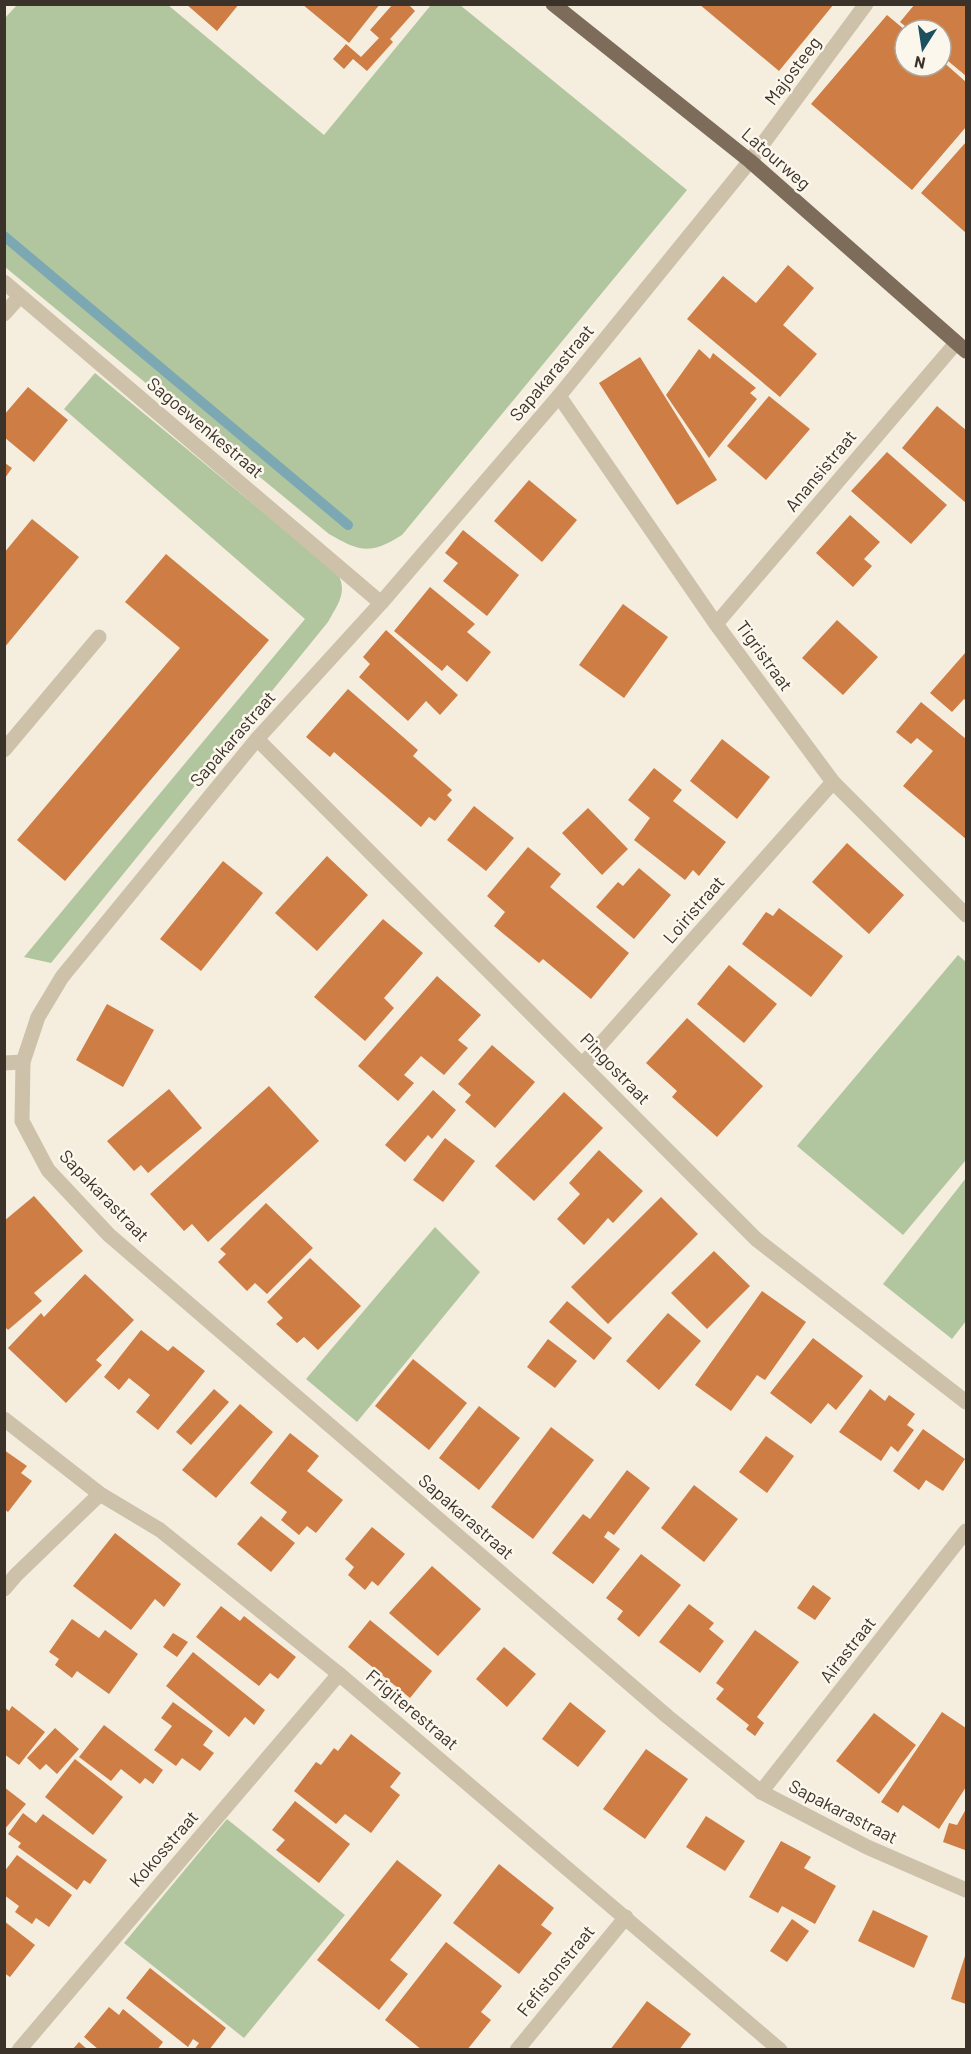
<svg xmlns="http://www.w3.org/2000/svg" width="971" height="2054" viewBox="0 0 971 2054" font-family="Barlow,sans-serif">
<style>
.grass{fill:#b1c69e}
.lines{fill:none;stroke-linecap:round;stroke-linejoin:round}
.stream{stroke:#7ca8b4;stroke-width:10}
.building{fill:#ce7d44}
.service{stroke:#cec1aa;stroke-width:15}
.minor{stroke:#cec1aa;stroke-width:15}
.primary{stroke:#7e6c5a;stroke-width:15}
.labels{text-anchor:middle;stroke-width:5;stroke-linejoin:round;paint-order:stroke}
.street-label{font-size:18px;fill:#3b322a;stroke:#fcf7ed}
</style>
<rect width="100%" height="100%" fill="#f5eedf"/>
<g class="grass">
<path d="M17,5H168L324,135L431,5H460L687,190L402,535C370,555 360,552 329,534L5,267L4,19Z"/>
<path d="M95,373L338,574C348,593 337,605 328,622L51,963L24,957L305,619L64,409Z"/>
<path d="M958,955L966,962V1160L903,1235L797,1146Z"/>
<path d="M966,1178V1321L952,1339L883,1284Z"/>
<path d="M435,1227L480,1272L357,1422L306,1379Z"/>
<path d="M227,1819L345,1915L244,2038L124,1943Z"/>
</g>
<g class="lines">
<path class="stream" d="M4,236L348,525"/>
</g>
<g class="building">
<path d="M186,4H239L217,31Z"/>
<path d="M302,4H380L349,43Z"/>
<path d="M393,4H408L415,11L390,39L393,42L367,71L353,59L344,69L333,59L346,44L361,57L379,38L370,30Z"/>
<path d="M699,4H834L779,71Z"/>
<path d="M915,4H966V76L941,55V30H910L900,22Z"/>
<path d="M887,15L905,30V66H941V60L966,82V127L912,190L811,104Z"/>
<path d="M966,142V233L921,193Z"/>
<path d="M788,265L814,288L783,325L817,354L780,397L687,319L723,276L756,303Z"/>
<path d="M699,349L710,359L713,353L756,388L750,393L757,399L709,458L666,395Z"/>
<path d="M640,357L717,480L677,505L599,383Z"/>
<path d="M28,387L68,420L34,462L4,437V415Z"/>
<path d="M769,396L810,429L766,480L727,446Z"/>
<path d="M937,406L966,430V503L902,448Z"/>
<path d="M887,452L947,505L911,544L851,491Z"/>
<path d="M5,463L12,468L5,478Z"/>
<path d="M529,480L577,520L542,562L494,521Z"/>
<path d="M850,515L880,542L864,559L872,566L853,587L816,553Z"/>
<path d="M32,519L79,557L4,648V553Z"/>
<path d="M463,530L519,575L487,616L443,581L458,563L445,553Z"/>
<path d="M166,554L269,640L65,881L17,840L180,648L125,602Z"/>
<path d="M430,587L475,624L467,632L491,652L467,682L447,665L442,671L394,631Z"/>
<path d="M623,604L668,637L624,698L579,665Z"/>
<path d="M837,620L878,657L843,695L802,658Z"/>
<path d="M386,630L458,695L440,715L426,701L408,721L359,677L370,664L363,657Z"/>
<path d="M966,652V701L964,699L952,712L930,693Z"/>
<path d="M348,689L418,750L413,756L452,790L447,795L452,800L435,821L429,817L421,827L334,752L330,757L306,737Z"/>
<path d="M921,702L966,739V839L903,786L933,751L917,738L911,744L896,732Z"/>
<path d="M722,739L770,777L737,819L690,781Z"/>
<path d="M654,768L682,790L673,801L726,842L699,876L693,870L685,880L634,840L650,818L628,800Z"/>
<path d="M474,806L514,838L486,871L447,840Z"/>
<path d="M588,808L628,849L602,875L562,833Z"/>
<path d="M847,843L904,895L869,934L812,882Z"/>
<path d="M528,847L561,874L550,887L629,953L591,999L543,959L539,963L494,926L505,912L487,896Z"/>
<path d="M327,856L368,895L317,951L275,913Z"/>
<path d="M223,861L263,893L201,971L160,939Z"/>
<path d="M639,868L671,895L634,939L596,907L618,882L623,886Z"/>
<path d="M779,908L843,956L811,997L742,944L766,912L773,916Z"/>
<path d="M383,919L423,953L384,998L394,1008L365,1041L314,997Z"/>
<path d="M729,965L777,1004L744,1043L697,1004Z"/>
<path d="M437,976L481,1015L458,1040L468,1048L444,1075L421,1056L404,1075L414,1083L398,1101L358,1066Z"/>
<path d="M107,1004L154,1030L123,1087L76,1060Z"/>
<path d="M687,1018L763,1086L717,1137L672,1097L677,1091L646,1063Z"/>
<path d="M492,1045L535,1082L495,1128L465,1102L471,1095L458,1084Z"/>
<path d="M269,1086L319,1141L208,1242L192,1224L184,1231L150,1194Z"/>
<path d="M169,1089L202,1128L148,1173L141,1165L134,1171L107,1141Z"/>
<path d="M433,1090L456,1110L432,1139L428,1135L405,1162L385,1145Z"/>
<path d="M564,1092L603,1128L534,1201L495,1166Z"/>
<path d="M445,1138L475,1161L443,1202L413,1180Z"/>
<path d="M599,1150L643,1191L613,1223L608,1218L584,1245L557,1219L580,1194L569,1183Z"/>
<path d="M34,1196L83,1251L34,1293L42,1301L8,1330L4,1326V1221Z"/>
<path d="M661,1197L698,1234L608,1324L571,1287Z"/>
<path d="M266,1203L313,1248L267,1294L255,1283L247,1291L218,1262L226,1254L220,1249Z"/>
<path d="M714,1251L750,1286L707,1329L671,1293Z"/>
<path d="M310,1258L361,1306L318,1350L304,1337L297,1343L276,1324L283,1318L267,1302Z"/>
<path d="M85,1274L134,1320L96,1360L102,1365L66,1403L8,1348L41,1313L44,1317Z"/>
<path d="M762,1291L806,1322L765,1380L757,1375L731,1411L695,1385Z"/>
<path d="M567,1301L612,1338L594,1360L549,1322Z"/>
<path d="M668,1313L701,1341L659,1390L626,1361Z"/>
<path d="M141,1330L168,1351L173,1346L205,1371L158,1430L136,1412L150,1395L129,1378L119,1390L104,1377Z"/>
<path d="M813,1338L863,1376L836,1410L828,1403L811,1424L770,1393Z"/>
<path d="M548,1339L577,1361L555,1388L527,1367Z"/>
<path d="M413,1359L467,1403L429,1450L375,1406Z"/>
<path d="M214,1389L229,1402L191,1445L176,1432Z"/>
<path d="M870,1389L885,1401L889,1395L915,1414L907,1425L914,1430L898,1452L891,1446L881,1461L839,1432Z"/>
<path d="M240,1404L273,1432L216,1498L182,1470Z"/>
<path d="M479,1406L520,1438L479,1490L439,1458Z"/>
<path d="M551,1427L594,1460L533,1539L491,1507Z"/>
<path d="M923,1429L965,1459L943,1491L926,1480L919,1490L893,1471Z"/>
<path d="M290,1433L319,1456L307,1471L343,1500L316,1533L307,1526L299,1535L281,1520L287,1512L250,1483Z"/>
<path d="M766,1436L794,1456L767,1493L739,1472Z"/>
<path d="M4,1450L27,1466L21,1473L32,1481L8,1512L4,1509Z"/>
<path d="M627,1470L650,1488L614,1535L608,1531L604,1537L620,1549L593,1584L552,1553L583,1514L590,1519Z"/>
<path d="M694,1485L738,1519L704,1562L661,1528Z"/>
<path d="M261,1516L295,1543L271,1572L237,1544Z"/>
<path d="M372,1527L405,1554L378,1586L372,1581L365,1590L348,1575L354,1567L345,1559Z"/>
<path d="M115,1533L181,1584L164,1607L155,1599L131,1630L73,1586Z"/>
<path d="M641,1554L681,1585L639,1637L617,1619L623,1611L606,1598Z"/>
<path d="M432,1566L481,1609L438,1656L389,1613Z"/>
<path d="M813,1585L831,1598L815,1620L797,1608Z"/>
<path d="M689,1604L714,1623L709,1629L724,1641L700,1673L659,1642Z"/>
<path d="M221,1606L240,1621L244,1616L296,1657L278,1679L270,1673L259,1686L196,1637Z"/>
<path d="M72,1619L99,1638L105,1630L138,1654L109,1694L77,1671L72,1678L55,1665L59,1659L49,1652Z"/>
<path d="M370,1620L432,1671L410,1698L348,1647Z"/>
<path d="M755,1630L799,1662L757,1717L764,1723L755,1736L746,1729L749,1725L716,1699L724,1689L716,1683Z"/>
<path d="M173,1633L188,1642L177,1657L163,1647Z"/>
<path d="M504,1647L536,1674L507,1707L476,1679Z"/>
<path d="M193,1652L265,1710L254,1725L245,1717L229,1737L166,1686Z"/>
<path d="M173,1702L213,1731L203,1745L214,1753L200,1771L182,1758L176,1766L154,1750L172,1726L161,1718Z"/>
<path d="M570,1702L606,1731L578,1767L542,1739Z"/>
<path d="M12,1706L45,1732L19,1765L4,1754V1707L9,1711Z"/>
<path d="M942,1712L966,1728V1787L939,1829L903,1805L898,1813L881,1802Z"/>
<path d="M874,1713L916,1745L879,1794L836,1761Z"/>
<path d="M104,1725L163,1770L153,1784L145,1778L140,1784L121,1769L111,1781L79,1757Z"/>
<path d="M55,1728L79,1749L57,1774L46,1764L40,1770L27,1758Z"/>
<path d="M351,1734L401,1773L390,1787L400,1795L371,1833L345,1814L336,1824L294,1791L316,1762L321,1765L334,1748L338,1751Z"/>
<path d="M646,1749L688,1779L645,1839L603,1809Z"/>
<path d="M75,1759L123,1797L93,1835L45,1797Z"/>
<path d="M4,1787L26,1804L4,1830Z"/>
<path d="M295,1801L350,1844L319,1883L276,1850L285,1840L272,1830Z"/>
<path d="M966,1809V1848L965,1850L943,1842L949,1823L957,1825Z"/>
<path d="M23,1813L36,1823L43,1814L107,1860L90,1884L84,1880L77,1890L18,1847L21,1843L8,1834Z"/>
<path d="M706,1816L745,1841L725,1871L686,1847Z"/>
<path d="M781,1841L811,1857L804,1868L836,1886L815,1924L782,1906L778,1913L749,1897Z"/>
<path d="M17,1855L72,1895L49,1927L36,1918L32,1924L15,1912L19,1906L4,1895V1872Z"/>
<path d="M397,1860L442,1895L390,1960L408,1974L379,2010L317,1960Z"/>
<path d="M499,1864L554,1908L541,1925L552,1933L519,1974L453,1923Z"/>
<path d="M873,1910L928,1936L914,1968L858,1941Z"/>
<path d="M792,1919L809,1931L787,1962L770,1951Z"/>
<path d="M4,1921L35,1945L10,1977L4,1973Z"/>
<path d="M446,1942L502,1986L481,2012L491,2020L467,2050H422L385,2020Z"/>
<path d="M966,1953V2004L951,1999Z"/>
<path d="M150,1968L226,2028L209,2050H194L199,2043L193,2039L188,2047L126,1998Z"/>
<path d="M647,2001L691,2034L679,2050H610Z"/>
<path d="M109,2007L119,2015L123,2009L163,2042L157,2050H99L84,2037Z"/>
<path d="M79,2042L88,2050H72Z"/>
</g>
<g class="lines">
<path class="service" d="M4,750L99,637"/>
<g class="minor">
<path d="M866,4L750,161L559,396L381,603L257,739L62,977L38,1017L23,1062L22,1121L48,1170L109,1235L668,1717L761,1792L867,1847L966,1890"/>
<path d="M4,282L381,603"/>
<path d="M4,314L20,296"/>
<path d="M559,396L716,624L833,782L966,915"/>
<path d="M716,624L956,343"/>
<path d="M257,739L756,1239L966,1402"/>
<path d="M4,1063L23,1062"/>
<path d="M583,1064L833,782"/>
<path d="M4,1419L100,1494L160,1530L339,1674L780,2050"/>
<path d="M4,1589L16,1575L100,1494"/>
<path d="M761,1792L966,1531"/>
<path d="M19,2050L339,1674"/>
<path d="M517,2050L626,1917"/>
</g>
<path class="primary" d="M553,4L750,161L966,351"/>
</g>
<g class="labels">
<g class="street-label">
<text transform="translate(793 71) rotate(-53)" y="6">Majosteeg</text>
<text transform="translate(776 159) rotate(41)" y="6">Latourweg</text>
<text transform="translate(552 373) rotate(-50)" y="6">Sapakarastraat</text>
<text transform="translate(205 428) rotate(40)" y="6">Sagoewenkestraat</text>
<text transform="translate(821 471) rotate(-50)" y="6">Anansistraat</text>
<text transform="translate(764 656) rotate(54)" y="6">Tigristraat</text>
<text transform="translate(233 739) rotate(-49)" y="6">Sapakarastraat</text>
<text transform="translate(694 910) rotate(-49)" y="6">Loiristraat</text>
<text transform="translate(615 1069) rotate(46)" y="6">Pingostraat</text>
<text transform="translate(104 1196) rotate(46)" y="6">Sapakarastraat</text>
<text transform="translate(466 1517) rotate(41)" y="6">Sapakarastraat</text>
<text transform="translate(848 1650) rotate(-52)" y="6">Airastraat</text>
<text transform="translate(412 1710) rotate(40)" y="6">Frigiterestraat</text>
<text transform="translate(843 1812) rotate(27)" y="6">Sapakarastraat</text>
<text transform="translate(164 1849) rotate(-49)" y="6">Kokosstraat</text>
<text transform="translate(556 1971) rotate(-51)" y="6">Fefistonstraat</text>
</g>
</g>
<rect width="971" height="2054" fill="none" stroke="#3b322a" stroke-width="12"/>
<g transform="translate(923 48) rotate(192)"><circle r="28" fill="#fcf7ed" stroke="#afa89f" stroke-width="1.5"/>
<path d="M0-4.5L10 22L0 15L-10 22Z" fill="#1c5061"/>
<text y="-9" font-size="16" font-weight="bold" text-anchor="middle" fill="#3b322a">N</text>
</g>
</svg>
